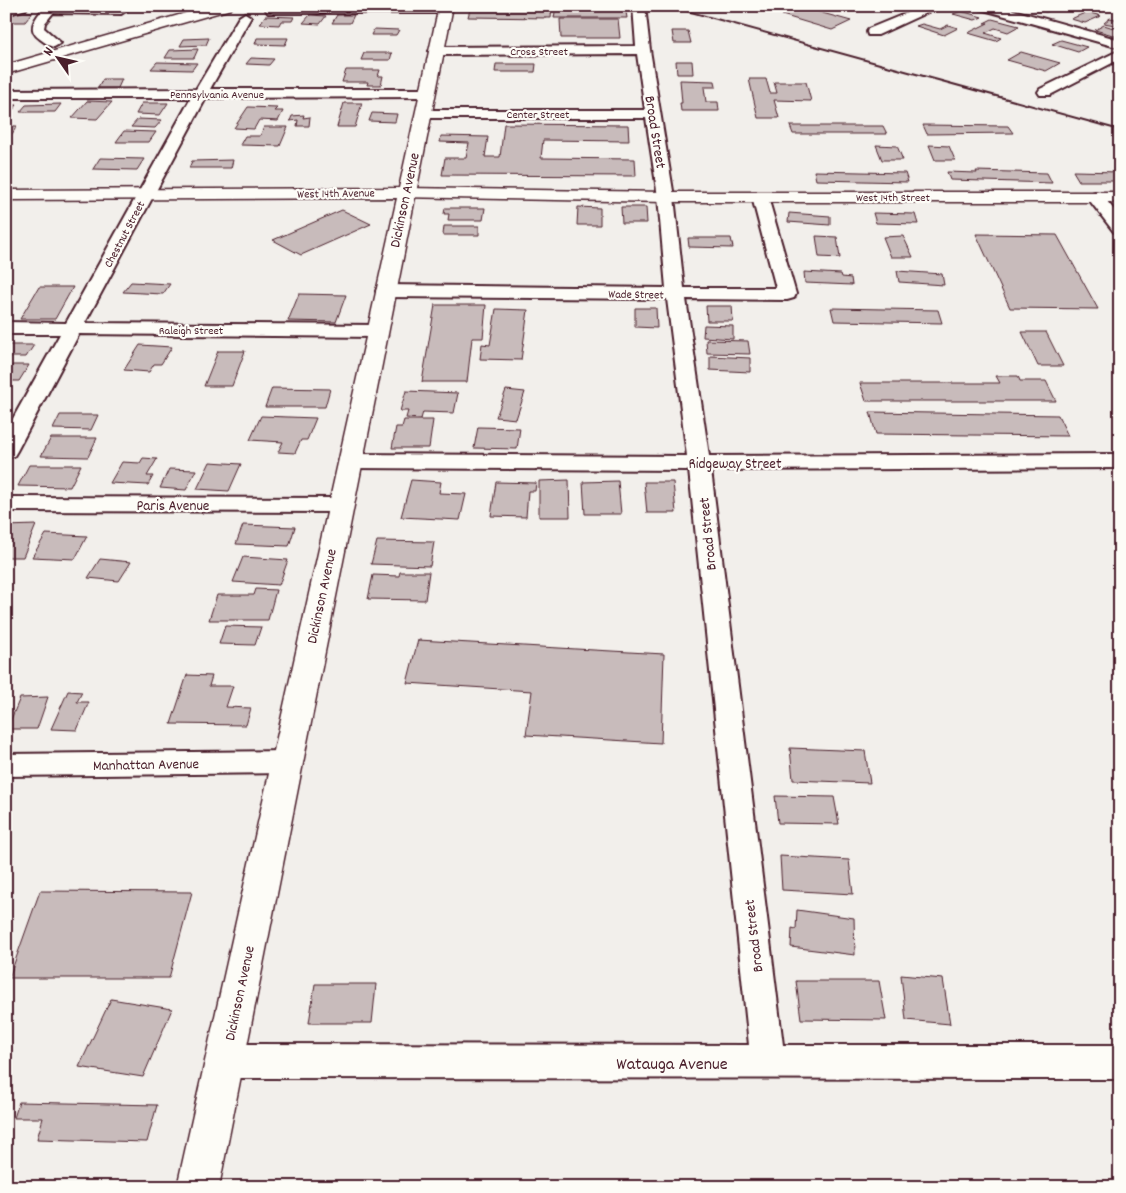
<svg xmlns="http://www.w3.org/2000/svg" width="1126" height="1193" viewBox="0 0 1126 1193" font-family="Dekko,sans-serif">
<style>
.building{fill:#c8bbbb;stroke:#4a1f2b}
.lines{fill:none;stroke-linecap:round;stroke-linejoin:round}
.minor-casing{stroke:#4a1f2b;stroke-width:4}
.tertiary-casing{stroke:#4a1f2b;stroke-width:3}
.secondary-casing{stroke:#4a1f2b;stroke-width:3}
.primary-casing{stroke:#4a1f2b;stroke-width:3}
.minor{fill:#fdfcf7;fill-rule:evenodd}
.tertiary{fill:#fdfcf7;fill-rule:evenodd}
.secondary{fill:#fdfcf7;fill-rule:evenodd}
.primary{fill:#fdfcf7;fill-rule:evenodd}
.rail{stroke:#4a1f2b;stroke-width:2}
.labels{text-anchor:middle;stroke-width:4.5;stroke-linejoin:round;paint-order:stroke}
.far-street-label{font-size:12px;fill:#4a1f2b;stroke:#fdfcf7}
.street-label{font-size:15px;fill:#4a1f2b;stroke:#fdfcf7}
.near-street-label{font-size:18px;fill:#4a1f2b;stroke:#fdfcf7}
</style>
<rect width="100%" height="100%" fill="#f2efeb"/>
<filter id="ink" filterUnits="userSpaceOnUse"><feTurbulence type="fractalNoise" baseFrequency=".02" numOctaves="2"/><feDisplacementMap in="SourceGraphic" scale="10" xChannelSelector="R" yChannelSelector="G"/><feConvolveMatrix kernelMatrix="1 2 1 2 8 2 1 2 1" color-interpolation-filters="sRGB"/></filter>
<g filter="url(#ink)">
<g class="building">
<path d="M471,6H552L551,18L468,17Z"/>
<path d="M556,6H625L627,18H554Z"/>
<path d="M1039,6H1060L1046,12L1033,9Z"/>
<path d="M801,7L851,21L832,30L782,15Z"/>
<path d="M17,11L33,12L25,22H6V15Z"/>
<path d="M961,11L982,17L975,20L953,14Z"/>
<path d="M1087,12L1101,16L1085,23L1071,19Z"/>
<path d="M310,15L326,16L320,24L303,23Z"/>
<path d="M337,15H354L350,23H332Z"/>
<path d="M265,16L294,17L292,21H281L279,25L260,24Z"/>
<path d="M1110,18L1120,20V26L1104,23Z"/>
<path d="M560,19H618L620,38H561Z"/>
<path d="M992,19L1019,26L1008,32L995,28L985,33L1001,38L996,41L968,33L988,23H984Z"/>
<path d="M922,24L940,29L948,25L958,28L944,35L916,26Z"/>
<path d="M1104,25L1120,30V37L1095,30Z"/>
<path d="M374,29L399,30L396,35H371Z"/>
<path d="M672,31H688L691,43H674Z"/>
<path d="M209,38L206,45L180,46L184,39Z"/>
<path d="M257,38H288L285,45L255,44Z"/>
<path d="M1061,40L1087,47L1078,52L1052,44Z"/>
<path d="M198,49L194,58H165L170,50Z"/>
<path d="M1021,52L1060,63L1046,71L1007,60Z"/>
<path d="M364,53H392L390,60H361Z"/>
<path d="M251,58L274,59L269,65L246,64Z"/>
<path d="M676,61H692L693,74H677Z"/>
<path d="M157,62L197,63L192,70L151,69Z"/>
<path d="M496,64H536L535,72H495Z"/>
<path d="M346,70H380L378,76H383L381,85H367L368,82H342Z"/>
<path d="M103,79H122L118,88H98Z"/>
<path d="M749,79H766L770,93H777L774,82H806L811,101L774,100L779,118H758Z"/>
<path d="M680,80L715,81L716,87H704L706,102H718L719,111H681L680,103H682Z"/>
<path d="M87,101L112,102L97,119L72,118Z"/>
<path d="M142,103H168L160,115L136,114Z"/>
<path d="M344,103H362L355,127H337Z"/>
<path d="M61,104L55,112H20L26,105Z"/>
<path d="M6,105H17L6,118Z"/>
<path d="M248,107L277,108L274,111H283L278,121L259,120L254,129L234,128Z"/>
<path d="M372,113L397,114L395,122L369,121Z"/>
<path d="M304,115L303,118L310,117L309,126H297L298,120L290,121L292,116Z"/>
<path d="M138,119L162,120L155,128L131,127Z"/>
<path d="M504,124L628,125L629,141L543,140L541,158L635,159L636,176L442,175L445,158H466L469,143L440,142L441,136L488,137L485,157H500Z"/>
<path d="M923,125L1008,126L1013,133L927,134Z"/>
<path d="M6,126H17L12,134H6Z"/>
<path d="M790,126H883L887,134H793Z"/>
<path d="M264,127H288L280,146L240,145L245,136H260Z"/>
<path d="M124,131L156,132L149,142H116Z"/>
<path d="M876,145L897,146L903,160H882Z"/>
<path d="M929,145L949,146L955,160H935Z"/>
<path d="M100,158L144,159L137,170L93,169Z"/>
<path d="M233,160L231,168H189L192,161Z"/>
<path d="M814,171L905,173L908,182L816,180Z"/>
<path d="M976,171L1047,173L1052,183L950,180L947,172L977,173Z"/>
<path d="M1073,171L1120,172V181H1079Z"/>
<path d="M578,207L600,208V225H577Z"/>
<path d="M621,207H646L647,223H622Z"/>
<path d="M445,208H485L483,220H448L449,214H444Z"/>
<path d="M342,210L371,224L301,255L273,240Z"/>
<path d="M789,213L830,216V225L788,222Z"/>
<path d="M873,213L915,214L918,224L876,223Z"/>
<path d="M444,226H479V235H443Z"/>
<path d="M976,234L1057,235L1098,309L1010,308Z"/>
<path d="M816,236L837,237L840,258L819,257Z"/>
<path d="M903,236L913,257H891L883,237Z"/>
<path d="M688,238H731L733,248L689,247Z"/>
<path d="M897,271L942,274L944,285L899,282Z"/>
<path d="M804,272L841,274L842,277L851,278L852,285L805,283Z"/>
<path d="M131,282L170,284L163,294L123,292Z"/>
<path d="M39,287H73L55,319H20Z"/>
<path d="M299,294L346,295L336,322L288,321Z"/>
<path d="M435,305H486L483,338H472L467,382H422Z"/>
<path d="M706,306H732L733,321H707Z"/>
<path d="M635,308H656L657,328L635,327Z"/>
<path d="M831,308L938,310L942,323L834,321Z"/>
<path d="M496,309L528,310L521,360L480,359L482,344L490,345Z"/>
<path d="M704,325L733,326V339L703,337Z"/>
<path d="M1022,332H1046L1063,366H1038Z"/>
<path d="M706,340L748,341L750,354L707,353Z"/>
<path d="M6,345H34L26,357H6Z"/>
<path d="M140,345L172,347L161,364H154L149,372L124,370Z"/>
<path d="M218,351H245L232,386H204Z"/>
<path d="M710,356L750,358V372L710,370Z"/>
<path d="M12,365H29L19,381H6V369H9Z"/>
<path d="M996,376H1018L1020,381H1046L1056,401H866L860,383H1000Z"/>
<path d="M272,388L330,389L325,407H265Z"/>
<path d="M506,390L525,392L516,419L496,417Z"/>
<path d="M406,391L458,393L454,413L423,412L421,419L406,418L408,411H400Z"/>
<path d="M870,412L1058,415L1068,436L876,434Z"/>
<path d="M60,415H98L91,430L53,429Z"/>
<path d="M261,416L316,418L307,440H301L295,453L278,452L283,442L250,440Z"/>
<path d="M404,420H433L429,448H392L396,427H402Z"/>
<path d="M478,427L520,428L517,449L474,448Z"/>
<path d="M51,438H97L88,457L41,456Z"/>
<path d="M143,458L157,459L147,476H153L148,485L110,483L122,462L140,463Z"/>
<path d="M210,462L241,464L229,491L197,489Z"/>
<path d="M29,465H81L70,487L18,486Z"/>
<path d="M169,469L196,470L186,490L160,488Z"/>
<path d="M411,480L441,482L439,493L466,494L460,520L401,517Z"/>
<path d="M569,480L570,517H539V481Z"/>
<path d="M618,481L621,514H585L583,482Z"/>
<path d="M496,482L536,483L535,491H528L526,517L491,516Z"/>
<path d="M644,482H673L676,513H647Z"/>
<path d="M36,525L23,557H6V526Z"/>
<path d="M243,525L295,527L289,546L236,544Z"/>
<path d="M46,534L87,536L75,559L32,557Z"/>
<path d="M377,541L434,542L430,566L371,564Z"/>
<path d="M243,557L288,560L279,585L233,582Z"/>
<path d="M100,559L131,562L119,581L88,578Z"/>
<path d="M400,572H429L425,600L368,599L373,575L399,576Z"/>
<path d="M256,589L276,590L268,620H209L217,595H254Z"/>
<path d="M225,626L261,627L255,645L219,644Z"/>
<path d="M418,640L664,654L661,743L526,735L532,691L407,683Z"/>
<path d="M187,675L212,676L209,686H233L226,707L251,708L246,725L171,724Z"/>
<path d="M68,691L82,692L77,702H89L77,730L51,729Z"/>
<path d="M48,697L37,729H7L20,698Z"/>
<path d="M790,748L865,751L870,783L793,780Z"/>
<path d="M775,796L834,797L839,824L778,823Z"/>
<path d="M780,856L849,860L853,894L782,890Z"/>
<path d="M40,891L192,892L169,978H9Z"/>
<path d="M797,910L854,918L855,955L791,947L792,928L796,929Z"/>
<path d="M901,975L943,979L950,1024L906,1020Z"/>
<path d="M796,981H879L886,1020L801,1019Z"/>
<path d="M315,984H376L372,1023H309Z"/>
<path d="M111,999L172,1009L143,1077L79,1067Z"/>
<path d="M19,1102L157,1105L147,1142L37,1139L43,1118H14Z"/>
</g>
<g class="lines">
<defs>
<g id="minor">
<path d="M28,6L26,9L6,15V7Z"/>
<path d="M45,6H121L127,10L121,14L53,13L45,23L44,28L61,43L54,47C48,46 45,42 40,39C25,28 37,17 45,6Z"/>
<path d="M272,6H449L451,9L445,13H268L266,10L268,7Z"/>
<path d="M633,6H645L650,50L674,197L684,288H776L752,197L754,194H766L768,197L796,294L794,298L787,300L686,299L709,456L1120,454V468L711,470L783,1045H1120V1079L224,1078L212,1073L207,1061L212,1049L224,1044L749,1045L689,470L350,468L342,466L339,461L342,456L350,454L687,456L667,299L385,297L378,295L376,291L378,287L385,285L666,288L658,197L646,118H423L418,117L416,114L418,111L423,110H645L637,54L436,55L429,51L436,47L636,46Z"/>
<path d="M924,6H941L878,35H868L867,32L868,29Z"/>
<path d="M978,6H999L1120,40V48L980,9Z"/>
<path d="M245,13L251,17L210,89H427L432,90L434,93L432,96L427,97L206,98L85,323L377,325L384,327L387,331L384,335L377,337L79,334L17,451L14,456L6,458V431L60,334H6V322L66,323L191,98H6V90L196,89L239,17Z"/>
<path d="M1120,50V59L1050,95H1040L1038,92L1040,89Z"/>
<path d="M1095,192L1101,194L1120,217V233L1114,232L1087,197L1089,194Z"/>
<path d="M6,497L340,498L348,500L352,505L348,510L340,512L6,511Z"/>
<path d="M287,751L297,754L301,762L297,770L287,773L6,776V754Z"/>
</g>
<path id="tertiary" d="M406,188L666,192H1120V202H666L400,197L397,193L400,189Z"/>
<path id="secondary" d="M439,6H453L219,1187H177L397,198L6,200V190L399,188Z"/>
<path id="primary" d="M210,6H233L231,9L6,74V65Z"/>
</defs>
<use href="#minor" class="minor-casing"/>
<use href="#tertiary" class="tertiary-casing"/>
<use href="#secondary" class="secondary-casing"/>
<use href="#primary" class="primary-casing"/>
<use href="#minor" class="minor"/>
<use href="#tertiary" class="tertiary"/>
<use href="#secondary" class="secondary"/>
<use href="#primary" class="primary"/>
<path class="rail" d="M669,6L1120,130"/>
</g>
</g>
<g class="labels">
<g class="far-street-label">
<text x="539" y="55">Cross Street</text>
<text x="217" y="98">Pennsylvania Avenue</text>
<text x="538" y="118">Center Street</text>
<text transform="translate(336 193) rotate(-1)" y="4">West 14th Avenue</text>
<text x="893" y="201">West 14th Street</text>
<text transform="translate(124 234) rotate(-62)" y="4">Chestnut Street</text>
<text transform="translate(636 294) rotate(1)" y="4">Wade Street</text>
<text x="191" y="334">Raleigh Street</text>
</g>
<g class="street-label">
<text transform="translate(656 132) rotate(81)" y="5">Broad Street</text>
<text transform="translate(404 200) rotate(-78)" y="5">Dickinson Avenue</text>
<text x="735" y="468">Ridgeway Street</text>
<text x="173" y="510">Paris Avenue</text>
<text transform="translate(707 534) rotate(-96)" y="5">Broad Street</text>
<text transform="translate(321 596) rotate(-78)" y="5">Dickinson Avenue</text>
<text transform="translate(146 764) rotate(-1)" y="5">Manhattan Avenue</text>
<text transform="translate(753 936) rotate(-97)" y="5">Broad Street</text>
<text transform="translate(239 993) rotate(-78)" y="5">Dickinson Avenue</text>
</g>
<g class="near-street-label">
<text x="672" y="1069">Watauga Avenue</text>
</g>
</g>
<rect width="1126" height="1193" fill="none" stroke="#fdfcf7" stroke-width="25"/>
<rect x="12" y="12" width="1101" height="1168" fill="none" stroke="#4a1f2b" stroke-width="2" filter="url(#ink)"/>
<g transform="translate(58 58) rotate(304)" stroke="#fdfcf7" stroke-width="4" paint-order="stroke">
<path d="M0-4L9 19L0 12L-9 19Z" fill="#4a1f2b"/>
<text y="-8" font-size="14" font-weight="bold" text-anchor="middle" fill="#4a1f2b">N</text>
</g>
</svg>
